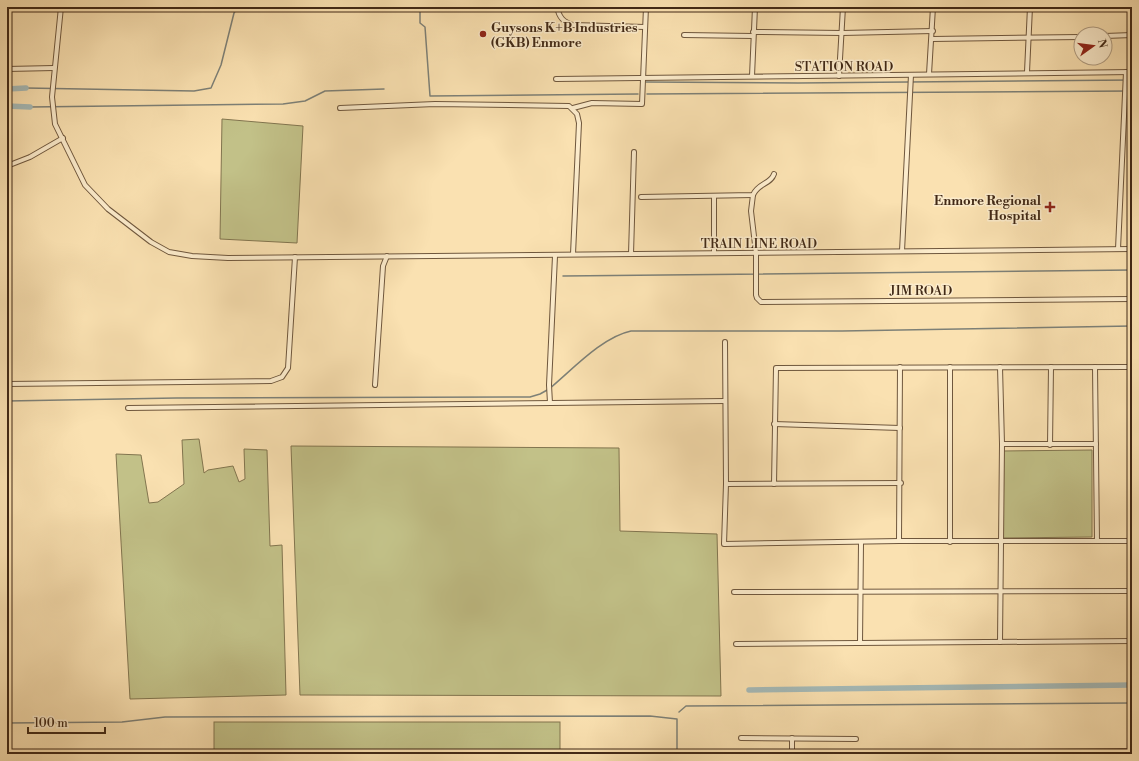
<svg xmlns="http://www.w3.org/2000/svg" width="1139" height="761" viewBox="0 0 1139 761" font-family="'Libre Bodoni',serif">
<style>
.green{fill:#c2c188;stroke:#82754f}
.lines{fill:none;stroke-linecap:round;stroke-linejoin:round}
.stream{stroke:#7d8077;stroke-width:1.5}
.canal{stroke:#a5bab8;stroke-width:5.5}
.minor-casing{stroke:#6f573d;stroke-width:6}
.minor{stroke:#fceccc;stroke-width:4}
.poi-dot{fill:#8f2418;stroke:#fceccc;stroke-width:1.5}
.labels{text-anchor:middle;stroke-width:3;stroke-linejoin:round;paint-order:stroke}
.poi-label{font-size:13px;font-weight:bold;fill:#412916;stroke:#fceccc;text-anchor:start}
.street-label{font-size:13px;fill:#412916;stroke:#fceccc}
</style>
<rect width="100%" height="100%" fill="#fae1b1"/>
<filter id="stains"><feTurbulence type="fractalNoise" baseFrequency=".005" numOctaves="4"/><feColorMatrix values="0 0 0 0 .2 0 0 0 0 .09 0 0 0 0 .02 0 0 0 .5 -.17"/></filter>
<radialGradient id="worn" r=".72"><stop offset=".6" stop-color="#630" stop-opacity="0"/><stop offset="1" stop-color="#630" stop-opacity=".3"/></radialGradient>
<g class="green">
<path d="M222,119L303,126L297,243L220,239Z"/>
<path d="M199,439L204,473L208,470L233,466L239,482L245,479L244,449L267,450L270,546L282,545L286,695L130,699L116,454L141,455L149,503L158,502L184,484L182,440Z"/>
<path d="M291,446L619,448L620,531L717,534L721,696L300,695Z"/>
<path d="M1092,450V537L1002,538L1001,451Z"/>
<rect x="214" y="722" width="346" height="32"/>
</g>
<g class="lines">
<g class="stream">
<path d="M420,7V23L425,27L430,96L638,94"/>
<path d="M646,82L798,83L1132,80"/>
<path d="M26,88L194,91L211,88L221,65L234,13L238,7"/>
<path d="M647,94L1132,91"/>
<path d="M30,107L283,104L305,101L325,91L384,89"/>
<path d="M563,276L1132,270"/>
<path d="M7,401L176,398L530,397L540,394L549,389C572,370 602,337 631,331H842L1132,326"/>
<path d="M679,712L686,706L1132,703"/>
<path d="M7,723L122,722L165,717L650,716L677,719V754"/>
</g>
<g class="canal">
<path d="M7,89L26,88"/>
<path d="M7,106L30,107"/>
<path d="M749,690L1132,685"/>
</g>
<defs>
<g id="minor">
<path d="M61,7L52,97L55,124L85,185L108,209L151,242L169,252L192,256L228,258L1132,249"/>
<path d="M557,7C559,17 563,22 573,25L645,27"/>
<path d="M753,32L842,33L933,31"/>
<path d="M684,35L753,36"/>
<path d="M1105,36L1132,35"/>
<path d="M932,39L1081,37"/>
<path d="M7,69L54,68"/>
<path d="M1027,72L1030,7"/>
<path d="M929,74L933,7"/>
<path d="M752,76L755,7"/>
<path d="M839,76L843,7"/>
<path d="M556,79L1132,72"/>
<path d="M340,108L435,104L569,106L577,114L579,123L573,254"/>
<path d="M573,108L592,103L642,104L646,7"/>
<path d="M7,166L30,157L63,138"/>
<path d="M753,195L751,211L756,253V295L757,298L761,302L1132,299"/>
<path d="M714,196V253"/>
<path d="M641,197L753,195C758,183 771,184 774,174"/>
<path d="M1118,249L1126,72"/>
<path d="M902,251L911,75"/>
<path d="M631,254L634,152"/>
<path d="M725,342L726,484L724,544L899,541H1132"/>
<path d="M950,367V542"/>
<path d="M1000,367L1002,444L1000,642"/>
<path d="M1095,367L1097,541"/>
<path d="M7,384L271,381L282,377L288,368L295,257"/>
<path d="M375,385L383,266L387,256"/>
<path d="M550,403L549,385L555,256"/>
<path d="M128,408L725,401"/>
<path d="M774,424L900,428"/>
<path d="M1002,444H1096"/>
<path d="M1050,445L1051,367"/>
<path d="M726,484L901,483"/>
<path d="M774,484L776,368L1132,367"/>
<path d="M899,541L900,367"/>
<path d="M734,592L1132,591"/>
<path d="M860,643L861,543"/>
<path d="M736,644L1132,641"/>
<path d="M741,738L856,739"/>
<path d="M792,754V738"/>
<path d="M1010,754L1016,752L1132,751"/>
</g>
</defs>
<use href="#minor" class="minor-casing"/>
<use href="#minor" class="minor"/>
</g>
<g class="poi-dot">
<circle cx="483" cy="34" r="4"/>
<path d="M1048 201h4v4h4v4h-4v4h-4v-4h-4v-4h4z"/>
</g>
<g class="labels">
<g class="poi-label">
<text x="491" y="32">Guysons K+B Industries<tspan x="491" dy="15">(GKB) Enmore</tspan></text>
<text x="1041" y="205" text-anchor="end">Enmore Regional<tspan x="1041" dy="15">Hospital</tspan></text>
</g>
<g class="street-label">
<text x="844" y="71">STATION ROAD</text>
<text x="759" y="248">TRAIN LINE ROAD</text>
<text x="921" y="295">JIM ROAD</text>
</g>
</g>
<rect width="1139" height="761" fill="none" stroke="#fae1b1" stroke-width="24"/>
<rect x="8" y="8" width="1123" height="745" fill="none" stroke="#412916" stroke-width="2"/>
<rect x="12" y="12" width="1115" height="737" fill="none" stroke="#412916"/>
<g transform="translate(1093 46) rotate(76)"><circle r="19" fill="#fceccc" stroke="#b19e83"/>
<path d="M0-3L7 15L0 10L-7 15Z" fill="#8f2418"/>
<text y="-6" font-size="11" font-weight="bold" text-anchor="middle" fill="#412916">N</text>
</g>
<path d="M28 727v6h77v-6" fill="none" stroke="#412916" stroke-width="2"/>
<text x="34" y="727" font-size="12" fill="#412916" stroke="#fceccc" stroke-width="3" paint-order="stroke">100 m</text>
<rect width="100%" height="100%" filter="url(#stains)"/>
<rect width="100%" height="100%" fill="url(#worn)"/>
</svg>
